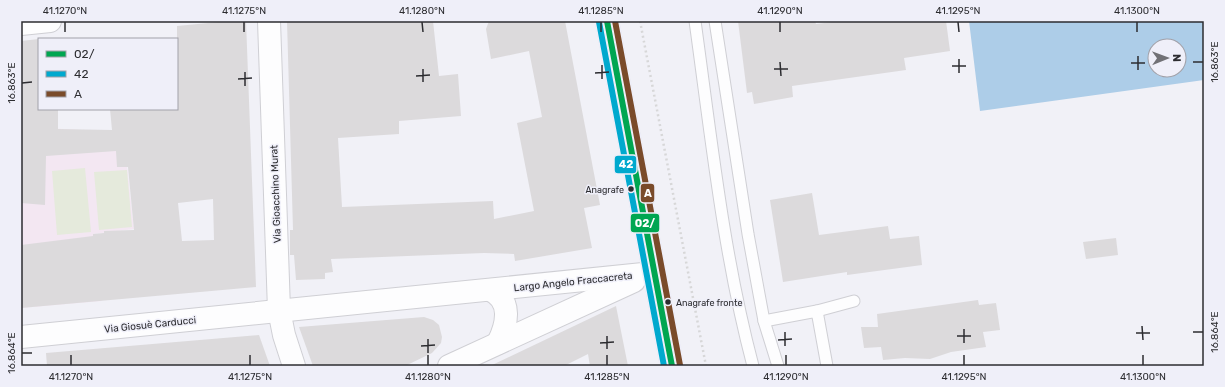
<svg xmlns="http://www.w3.org/2000/svg" width="1225" height="387" viewBox="0 0 1225 387" font-family="Rubik,sans-serif">
<style>
.education{fill:#f3e7f2}
.green{fill:#e5eadc}
.water{fill:#adcde8;fill-rule:evenodd}
.building{fill:#dcdadc;fill-rule:evenodd}
.lines{fill:none;stroke-linecap:round;stroke-linejoin:round}
.lane-casing{stroke:#cfcfd4;stroke-width:13}
.street-casing{stroke:#cfcfd4;stroke-width:24}
.secondary-casing{stroke:#cfcfd4;stroke-width:24}
.path{stroke:#d7d7d8;stroke-width:2.5;stroke-dasharray:2 3;stroke-linecap:butt}
.lane{stroke:#fdfdfe;stroke-width:11}
.street{stroke:#fdfdfe;stroke-width:22}
.secondary{stroke:#fdfdfe;stroke-width:22}
.bus-1-casing{stroke:#efeff9;stroke-width:9}
.bus-2-casing{stroke:#efeff9;stroke-width:9}
.bus-3-casing{stroke:#efeff9;stroke-width:9}
.bus-1{stroke:#00a651;stroke-width:6}
.bus-2{stroke:#00a9ce;stroke-width:6}
.bus-3{stroke:#7a4b2a;stroke-width:6}
.ticks{fill:none;stroke:#2c2c30;stroke-width:1.5}
.bus-dot{fill:#2c2c30;stroke:#efeff9;stroke-width:1.5}
.labels{text-anchor:middle;stroke-width:3;stroke-linejoin:round;paint-order:stroke}
.bus-label{font-size:9px;fill:#2c2c30;stroke:#efeff9;text-anchor:end}
.street-label{font-size:10px;fill:#2c2c30;stroke:#efeff9}
.line-badge{stroke:#efeff9;stroke-width:1.5}
.badge-label{font-size:11px;text-anchor:middle;font-weight:bold;fill:#fff}
.neatline{fill:none;stroke:#2c2c30;stroke-width:1.5}
.ticks-label{font-size:10px;text-anchor:middle;fill:#2c2c30}
</style>
<rect width="100%" height="100%" fill="#f1f1f7"/>
<path class="education" d="M21,126L92,131L123,130L134,229L93,234V241H97L102,301L21,308Z"/>
<g class="green">
<path d="M85,168L91,232L57,235L52,171Z"/>
<path d="M127,170L132,227L99,230L94,172Z"/>
</g>
<path class="water" d="M969,21H1204V80L980,111ZM1155,46H1179V70H1155Z"/>
<g class="building">
<path d="M229,21H246L256,287L21,308V245L93,236V234L104,233V231L134,230L128,167H117L116,151L46,156L45,205L21,203V41L39,39V109H58V129L112,130L110,109H177V26ZM213,199L214,240L182,241L178,203Z"/>
<path d="M287,21H433L439,76L458,74L461,116L399,121V134L338,138L342,207L493,201L494,219L534,211L517,123L542,117L529,51L491,59L486,29L489,21H565L600,205L584,208L592,248L515,261L514,254L484,253L331,259L333,272L325,273V279L296,280L294,255H290V230H293Z"/>
<path d="M738,21H815L816,24L840,21H946L950,51L904,58L906,70L792,86L793,97L754,104L752,92L747,93Z"/>
<path d="M812,193L819,235L888,226L890,239L919,236L922,265L847,275V272L783,282L770,200Z"/>
<path d="M1116,238L1118,255L1086,259L1083,242Z"/>
<path d="M978,300L979,305L996,303L1000,330L983,332L986,347L951,352L930,359L905,358L883,360L881,347L864,348L861,327H878L877,314Z"/>
<path d="M616,306L628,366H590L588,354L564,366H490Z"/>
<path d="M424,317L433,320L439,325L442,337L441,343L432,353L405,366H313L299,327Z"/>
<path d="M259,335L270,366H47L46,353Z"/>
</g>
<g class="lines">
<defs>
<g id="lane">
<path d="M695,21C711,136 723,253 753,366"/>
<path d="M715,21L748,234L764,321L778,366"/>
<path d="M817,311L854,301"/>
<path d="M764,321L817,311L827,366"/>
</g>
<g id="street">
<path d="M269,21L279,310L284,335L294,366"/>
<path d="M21,24L50,21"/>
<path d="M490,290C513,300 507,325 498,343"/>
<path d="M21,337L653,273"/>
<path d="M449,366L634,281"/>
</g>
<path id="secondary" d="M607,21L672,366"/>
</defs>
<use href="#lane" class="lane-casing"/>
<use href="#street" class="street-casing"/>
<use href="#secondary" class="secondary-casing"/>
<path class="path" d="M640,21L706,366"/>
<use href="#lane" class="lane"/>
<use href="#street" class="street"/>
<use href="#secondary" class="secondary"/>
<defs>
<path id="bus-1" d="M607,21L672,366"/>
<path id="bus-2" d="M599,22L664,366"/>
<path id="bus-3" d="M615,21L680,365"/>
</defs>
<use href="#bus-1" class="bus-1-casing"/>
<use href="#bus-2" class="bus-2-casing"/>
<use href="#bus-3" class="bus-3-casing"/>
<use href="#bus-1" class="bus-1"/>
<use href="#bus-2" class="bus-2"/>
<use href="#bus-3" class="bus-3"/>
</g>
<path class="ticks" d="M65,22V32M244,22V32M422,22L423,32M601,22V32M780,22V32M958,22L959,32M1137,22V32M1138,56V70M959,59V73M780,62L781,76M1193,62H1203M1131,63H1145M602,65V79M952,66H966M423,69V82M774,69H788M245,72V86M595,73L609,72M416,76L430,75M238,79L252,78M22,83L32,82M1142,326L1143,340M964,329V343M785,332V346M1193,332H1203M1136,333H1150M607,336V349M957,336H971M428,339V353M778,340L792,339M600,343L614,342M421,346L435,345M22,353H32M71,355V365M250,355V365M428,355V365M607,355V365M786,355V365M964,355V365M1143,355V365"/>
<g class="bus-dot">
<circle cx="631" cy="189" r="3.5"/>
<circle cx="668" cy="302" r="3.5"/>
</g>
<g class="labels">
<g class="bus-label">
<text x="624" y="193">Anagrafe</text>
<text x="676" y="306" text-anchor="start">Anagrafe fronte</text>
</g>
<g class="street-label">
<text transform="translate(275 194) rotate(-92)" y="4">Via Gioacchino Murat</text>
<text transform="translate(573 281) rotate(-6)" y="4">Largo Angelo Fraccacreta</text>
<text transform="translate(150 324) rotate(-6)" y="4">Via Giosuè Carducci</text>
</g>
</g>
<g class="line-badge">
<rect x="614" y="155" width="23" height="19" rx="4" fill="#00a9ce"/>
<rect x="640" y="183" width="15" height="20" rx="4" fill="#7a4b2a"/>
<rect x="630" y="213" width="30" height="20" rx="4" fill="#00a651"/>
</g>
<g class="badge-label">
<text x="626" y="168">42</text>
<text x="648" y="197">A</text>
<text x="645" y="227">02/</text>
</g>
<rect width="1225" height="387" fill="none" stroke="#efeff9" stroke-width="44"/>
<rect x="38" y="38" width="140" height="72" fill="#efeff9" stroke="#a1a1a9"/>
<rect x="46" y="51" width="20" height="6" fill="#00a651" stroke="#a1a1a9"/>
<text x="74" y="58" font-size="12" fill="#2c2c30">02/</text>
<rect x="46" y="71" width="20" height="6" fill="#00a9ce" stroke="#a1a1a9"/>
<text x="74" y="78" font-size="12" fill="#2c2c30">42</text>
<rect x="46" y="91" width="20" height="6" fill="#7a4b2a" stroke="#a1a1a9"/>
<text x="74" y="98" font-size="12" fill="#2c2c30">A</text>
<g transform="translate(1167 58) rotate(89)"><circle r="19" fill="#efeff9" stroke="#a1a1a9"/>
<path d="M0-3L7 15L0 10L-7 15Z" fill="#717176"/>
<text y="-6" font-size="11" font-weight="bold" text-anchor="middle" fill="#2c2c30">N</text>
</g>
<rect x="22" y="22" width="1181" height="343" class="neatline"/>
<g class="ticks-label">
<text x="65" y="14">41.1270°N</text>
<text x="244" y="14">41.1275°N</text>
<text x="422" y="14">41.1280°N</text>
<text x="601" y="14">41.1285°N</text>
<text x="780" y="14">41.1290°N</text>
<text x="958" y="14">41.1295°N</text>
<text x="1137" y="14">41.1300°N</text>
<text transform="translate(1214 62) rotate(-90)" y="4">16.863°E</text>
<text transform="translate(11 83) rotate(-90)" y="4">16.863°E</text>
<text transform="translate(1214 332) rotate(-90)" y="4">16.864°E</text>
<text transform="translate(11 353) rotate(-90)" y="4">16.864°E</text>
<text x="71" y="380">41.1270°N</text>
<text x="250" y="380">41.1275°N</text>
<text x="428" y="380">41.1280°N</text>
<text x="607" y="380">41.1285°N</text>
<text x="786" y="380">41.1290°N</text>
<text x="964" y="380">41.1295°N</text>
<text x="1143" y="380">41.1300°N</text>
</g>
</svg>
